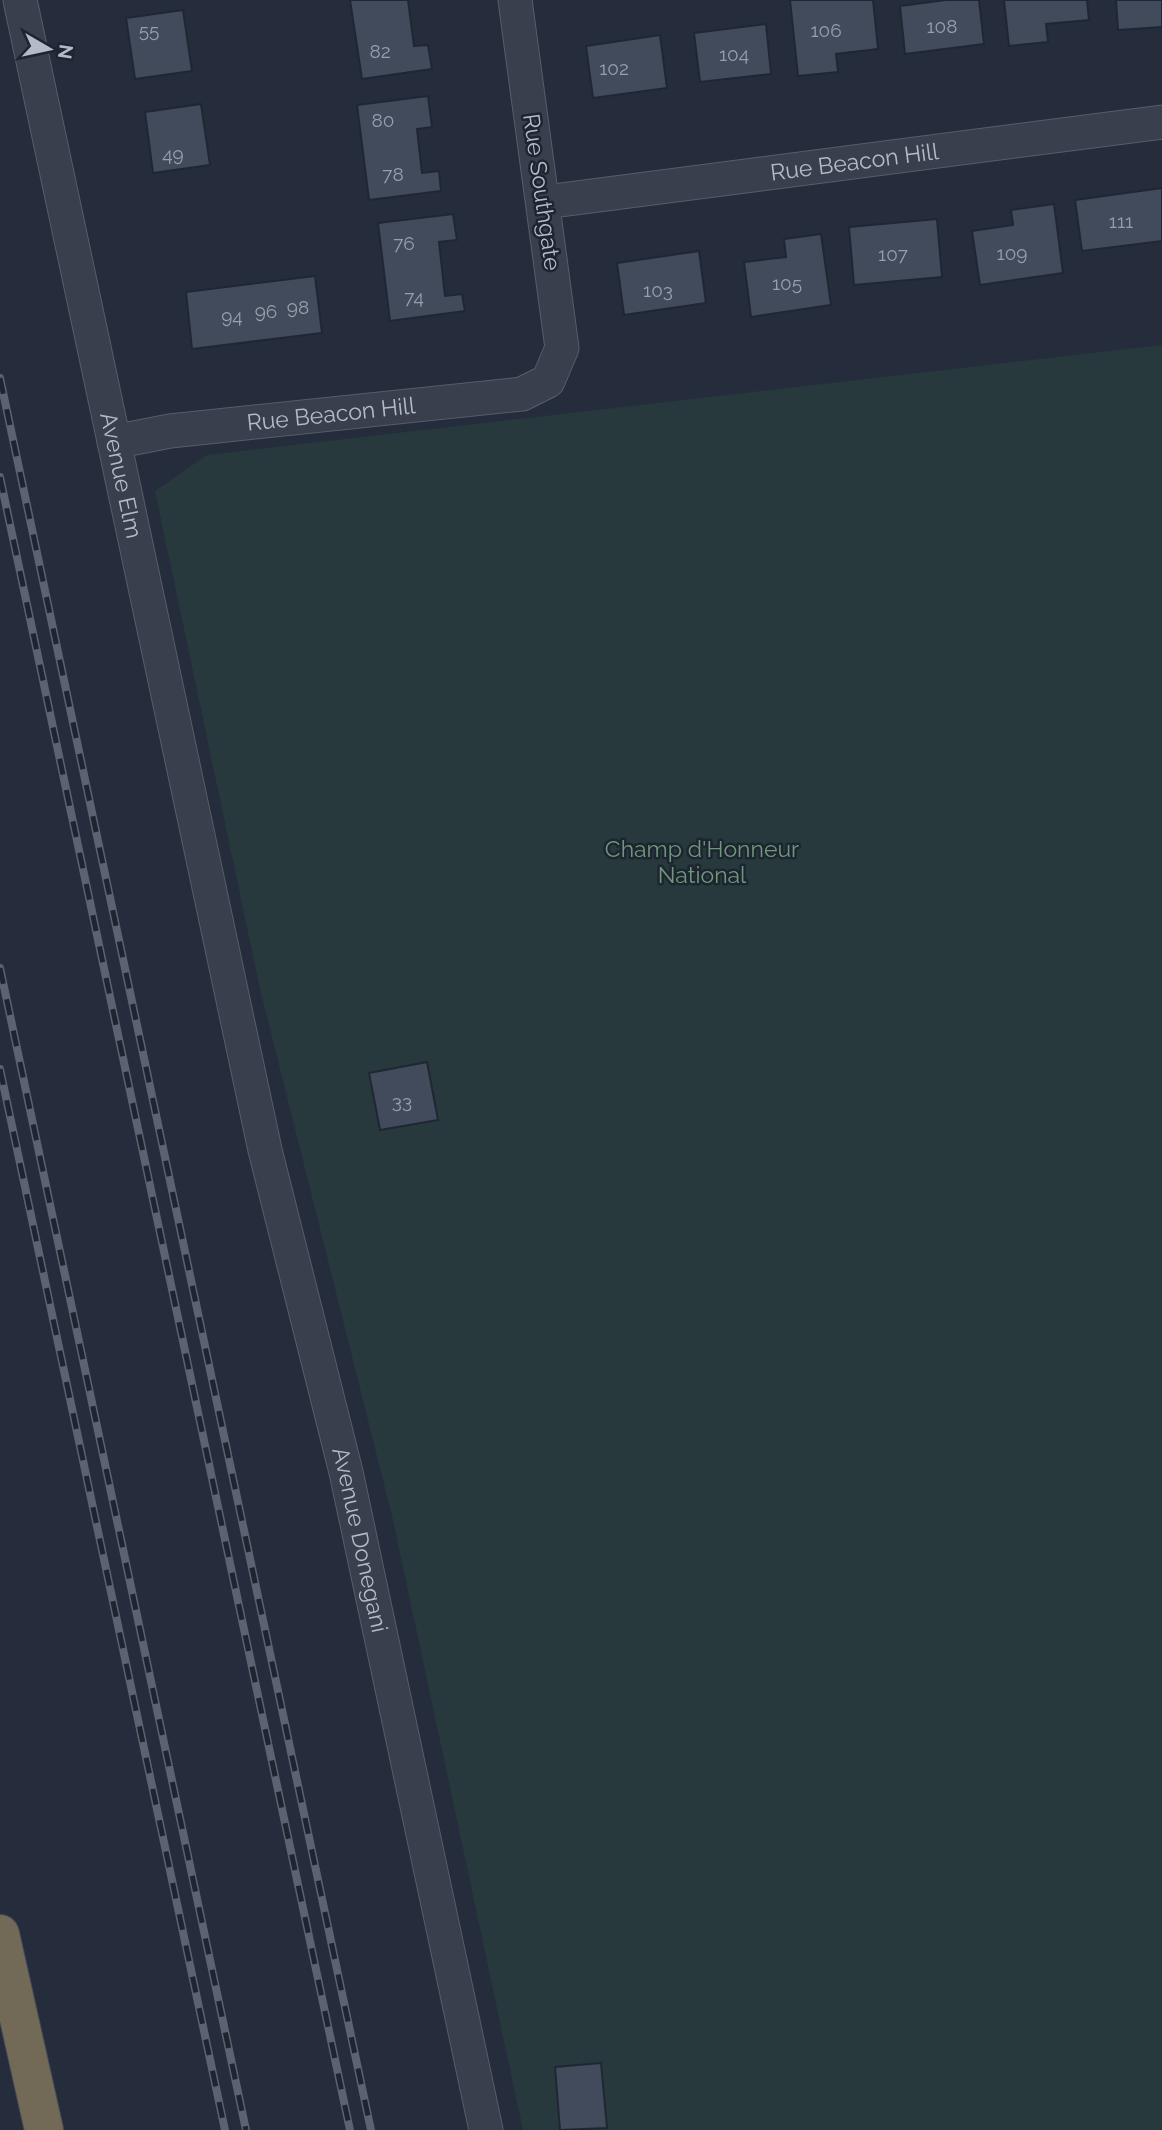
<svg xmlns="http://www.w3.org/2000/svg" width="1162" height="2130" viewBox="0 0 1162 2130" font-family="Raleway,sans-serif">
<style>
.green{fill:#27393d}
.building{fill:#414b5b;stroke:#202633;stroke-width:2}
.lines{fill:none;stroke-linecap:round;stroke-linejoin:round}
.minor-casing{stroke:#575d6a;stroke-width:35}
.highway-casing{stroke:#444a57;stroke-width:40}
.minor{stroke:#393f4c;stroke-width:33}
.highway{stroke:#726956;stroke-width:38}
.rail-casing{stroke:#5b6373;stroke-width:8}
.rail{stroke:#1e2531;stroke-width:5;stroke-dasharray:16;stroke-linecap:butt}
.labels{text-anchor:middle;stroke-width:5;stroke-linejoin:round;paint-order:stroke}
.number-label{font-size:19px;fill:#979fad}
.street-label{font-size:23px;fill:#b4bbc8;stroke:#1e2531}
.park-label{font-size:23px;fill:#6d9879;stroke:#1e2531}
</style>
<rect width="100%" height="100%" fill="#252d3c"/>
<path class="green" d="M1162,345V2130H523L393,1520L260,989L155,491L207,455Z"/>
<g class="building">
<path d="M350,0H408L414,46L428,45L432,69L362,79Z"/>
<path d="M790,0H873L878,49L836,54L838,72L798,76Z"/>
<path d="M946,0H979L984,44L905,54L900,6Z"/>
<path d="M1004,0H1087L1089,20L1046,24L1048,42L1009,46Z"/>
<path d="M1116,0H1162V27L1118,30Z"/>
<path d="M183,10L192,71L135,79L126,18Z"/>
<path d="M766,24L771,74L700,82L694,33Z"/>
<path d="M660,35L667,88L593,98L586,46Z"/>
<path d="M428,96L432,127L417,129L422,173L439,171L441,191L369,200L357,105Z"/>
<path d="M201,104L210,165L153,173L145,112Z"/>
<path d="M1162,188V241L1082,251L1075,200Z"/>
<path d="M1054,204L1063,273L980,285L972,231L1013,225L1011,210Z"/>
<path d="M453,214L457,240L439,242L445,296L462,294L465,311L390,321L378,223Z"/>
<path d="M937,219L942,277L854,285L849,227Z"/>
<path d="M821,234L831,305L751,317L744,262L786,257L784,239Z"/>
<path d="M699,251L706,303L624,315L617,263Z"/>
<path d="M315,276L322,333L192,349L186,292Z"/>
<path d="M427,1062L438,1120L380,1130L369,1073Z"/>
<path d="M601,2063L607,2128L560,2130L555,2067Z"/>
</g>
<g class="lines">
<defs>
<g id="minor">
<path id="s1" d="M20,0L265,1150L346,1472L486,2130"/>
<path id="s2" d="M545,202L1162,122"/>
<path id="s3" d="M114,442L170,431L522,394L548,381L562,348L515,0"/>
</g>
<path id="highway" d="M0,1934L44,2130"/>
</defs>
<use href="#minor" class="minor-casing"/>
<use href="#highway" class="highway-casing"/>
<use href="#minor" class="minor"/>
<use href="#highway" class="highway"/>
<defs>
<g id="rail">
<path d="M0,378L371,2130"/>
<path d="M0,477L350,2130"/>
<path d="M0,968L246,2130"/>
<path d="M0,1069L225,2130"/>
</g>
</defs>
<use href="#rail" class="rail-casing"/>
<use href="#rail" class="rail"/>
</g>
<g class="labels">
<g class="number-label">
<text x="942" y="33">108</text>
<text x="149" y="37">55</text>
<text x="826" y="37">106</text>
<text x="380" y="58">82</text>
<text x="734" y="61">104</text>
<text x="614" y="75">102</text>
<text x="383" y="127">80</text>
<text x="173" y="161">49</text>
<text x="393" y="181">78</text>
<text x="1121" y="228">111</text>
<text x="404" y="250">76</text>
<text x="1012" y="260">109</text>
<text x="893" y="261">107</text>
<text x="787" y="290">105</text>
<text x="658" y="297">103</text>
<text x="414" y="304">74</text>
<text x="298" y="314">98</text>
<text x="266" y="318">96</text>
<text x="232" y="323">94</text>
<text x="402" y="1108">33</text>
</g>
<g class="street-label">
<text dy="8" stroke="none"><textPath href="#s2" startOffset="312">Rue Beacon Hill</textPath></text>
<text transform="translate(542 192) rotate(82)" y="8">Rue Southgate</text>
<text dy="8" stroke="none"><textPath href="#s3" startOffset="219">Rue Beacon Hill</textPath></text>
<text dy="8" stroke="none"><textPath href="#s1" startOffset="486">Avenue Elm</textPath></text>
<text dy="8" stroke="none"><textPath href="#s1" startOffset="1577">Avenue Donegani</textPath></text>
</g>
<g class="park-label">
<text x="702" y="857">Champ d'Honneur<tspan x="702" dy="26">National</tspan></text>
</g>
</g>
<g transform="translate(49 49) rotate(99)" stroke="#1e2531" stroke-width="5" paint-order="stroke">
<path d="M0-5L12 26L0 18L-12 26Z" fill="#b4bbc8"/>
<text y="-10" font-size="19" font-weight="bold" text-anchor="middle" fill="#b4bbc8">N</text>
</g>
</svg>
